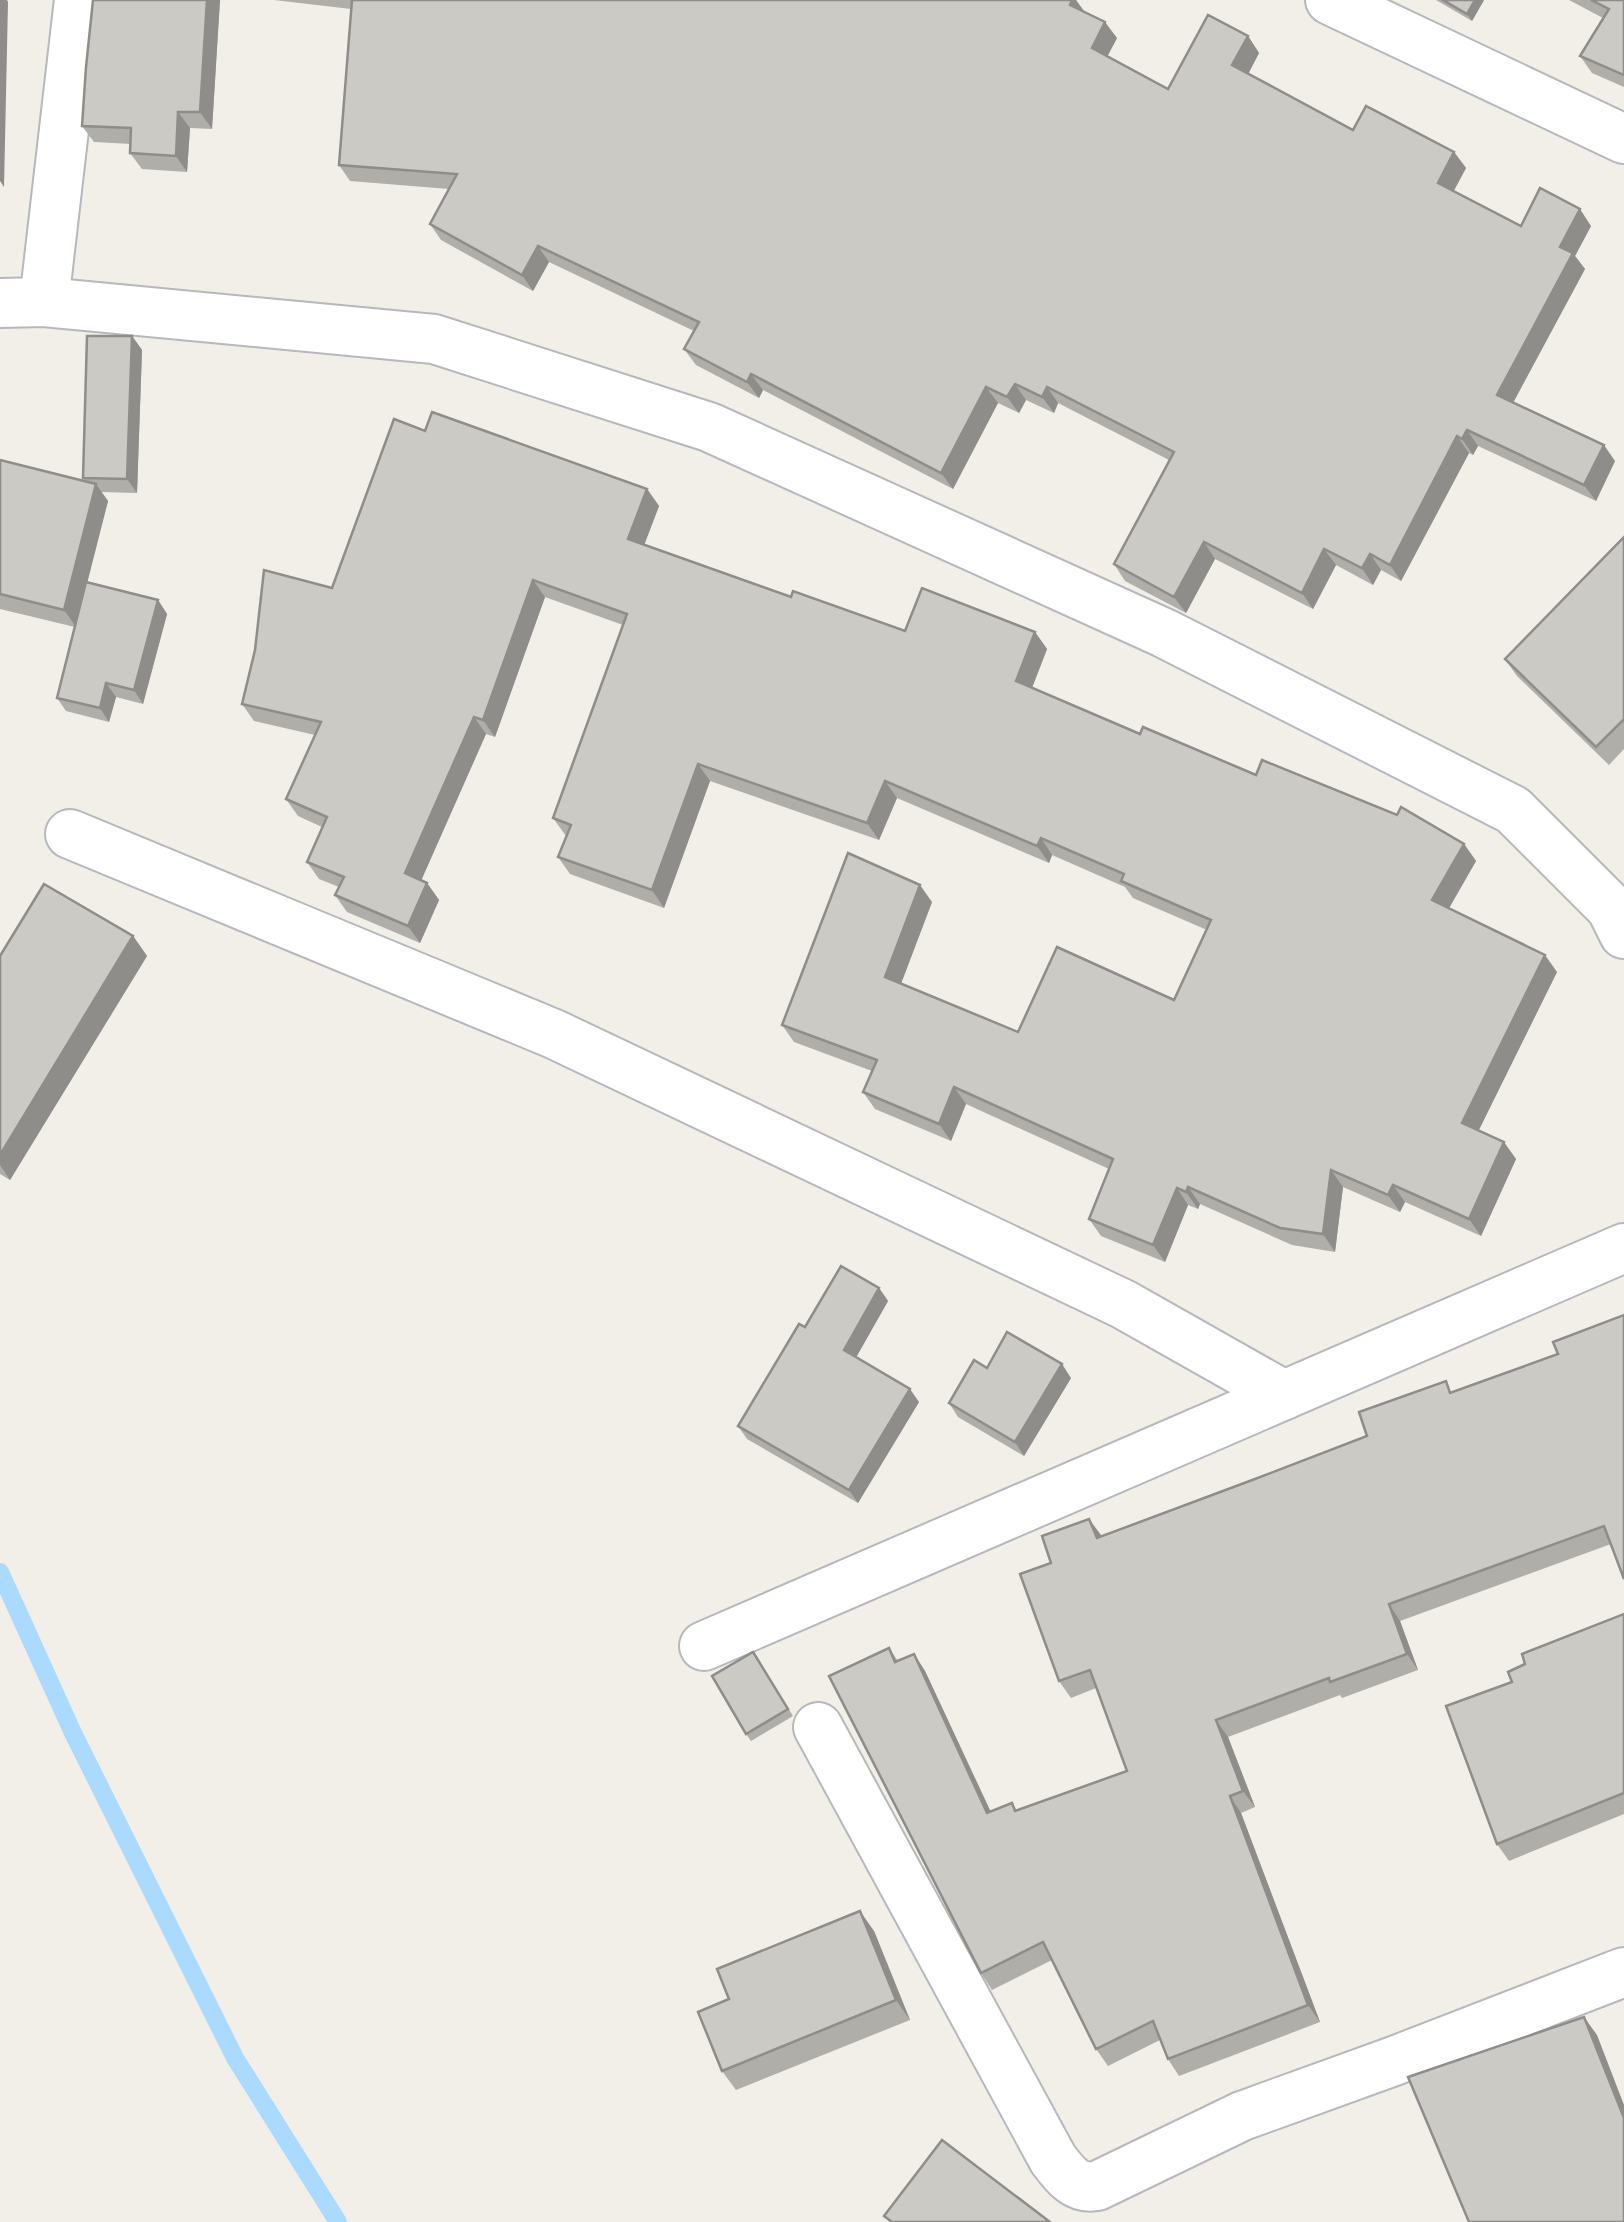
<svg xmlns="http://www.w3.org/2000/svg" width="1624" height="2222" viewBox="0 0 1624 2222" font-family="Quicksand,sans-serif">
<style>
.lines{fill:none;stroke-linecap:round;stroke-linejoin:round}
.stream{stroke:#aadaff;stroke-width:18}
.street-casing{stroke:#b5b8bc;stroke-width:52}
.street{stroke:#fff;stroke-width:48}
.wall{fill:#afaea9}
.shaded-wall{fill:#8f8d8a}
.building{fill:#cccac5;stroke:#8f8d8a;stroke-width:2.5}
</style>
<rect width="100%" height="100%" fill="#f1efe8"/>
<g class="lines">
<path class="stream" d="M0,1572L73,1733L235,2058L338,2222"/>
<defs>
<g id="street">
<path d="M1330,0L1624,139"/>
<path d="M44,302L79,0"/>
<path d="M0,303L44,302L434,339L709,427L1164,633L1513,810L1611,908L1624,934"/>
<path d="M70,834L554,1034L1123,1304L1284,1395"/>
<path d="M704,1646L1624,1248"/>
<path d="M818,1727L1053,2159C1065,2175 1076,2190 1097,2186L1242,2116L1394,2061L1624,1972"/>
</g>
</defs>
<use href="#street" class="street-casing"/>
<use href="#street" class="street"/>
</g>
<g class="wall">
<path d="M93,0H220L212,129L190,128L187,172L142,169L130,153L131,144L94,142L82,126Z"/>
<path d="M274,0H1076L1085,12L1117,38L1107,56L1168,89L1248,36L1259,53L1248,74L1353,130L1454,152L1466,168L1453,191L1521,226H1591L1575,256L1585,269L1513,403L1615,461L1596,501L1478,446L1473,455L1469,453L1401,581L1381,570L1373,585L1336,565L1313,609L1215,559L1186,613L1125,581L1114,564L1169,460L1058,403L1054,413L1026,400L1019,413L998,403L953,489L763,390L759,398L696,365L684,349L694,331L549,262L533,291L441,240L430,224L449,189L350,181L339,165L351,9Z"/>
<path d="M1436,0H1484L1472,21Z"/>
<path d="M1569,0H1624V87L1592,73L1580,56L1603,18Z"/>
<path d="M132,336L142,350L137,493L101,492L108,501L87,582L158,600L167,614L143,704L116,697L109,722L66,711L57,698L75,627L0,609V460L85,481L83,478Z"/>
<path d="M425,431L647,489L659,506L644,545L791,597L905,631L1035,632L1047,649L1032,688L1140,734L1256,775L1464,844L1476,861L1449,908L1557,972L1478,1131L1516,1159L1481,1236L1405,1202L1400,1212L1343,1187L1335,1252L1292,1245L1200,1204L1198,1209L1188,1205L1165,1262L1101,1236L1089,1219L1109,1169L966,1104L951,1141L875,1109L863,1092L872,1071L794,1042L782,1025L932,902L901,984L1018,1032L1174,1000L1207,930L1133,898L1125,887L1052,855L1049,863L897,798L879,840L710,781L664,908L570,874L558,857L566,836L553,818L623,625L545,597L495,737L486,734L421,880L427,883L439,900L420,943L347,912L335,895L339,887L319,879L307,862L322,827L298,816L286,799L315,735L254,721L242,704L332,588Z"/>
<path d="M1624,537V749L1609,765L1517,676L1505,659Z"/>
<path d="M133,936L147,956L10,1180L0,1174V956Z"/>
<path d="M879,1288L888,1301L856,1357L919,1402L858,1503L747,1439L738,1426L805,1327Z"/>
<path d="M1624,1315L1611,1544L1400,1621L1418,1670L1342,1698L1340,1695L1228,1737L1255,1807L1241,1813L1320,2022L1179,2076L1168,2059L1160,2040L1108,2066L1096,2049L1052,1960L992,1990L981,1973L889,1648L898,1661L914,1654L925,1671L991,1812L1012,1803L1017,1811L1127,1771L1096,1688L1071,1698L1059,1681L1051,1563L1101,1536L1367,1436L1454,1391L1558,1354Z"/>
<path d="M987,1368L1071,1378L1024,1456L958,1417L949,1403Z"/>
<path d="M1624,1614V1814L1509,1861L1497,1844L1512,1682L1525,1664Z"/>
<path d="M753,1652L793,1716L751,1741L746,1734Z"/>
<path d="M874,1931L910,2020L736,2090L722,2071L729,1999Z"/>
</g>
<g class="shaded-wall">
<path d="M0,0H7L8,2L4,187L0,181Z"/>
<path d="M207,0H220L212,129L200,112Z"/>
<path d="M1072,0H1076L1085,13L1070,5Z"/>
<path d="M1475,0H1484L1472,21L1467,14Z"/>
<path d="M1105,22L1117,38L1103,65L1092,48Z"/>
<path d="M1248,36L1259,53L1244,82L1232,65Z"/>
<path d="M178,112L190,128L187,172L176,156Z"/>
<path d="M1454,152L1466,168L1449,200L1438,183Z"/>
<path d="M1580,209L1591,226L1575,256L1585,269L1508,412L1497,395L1560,247Z"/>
<path d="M538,246L549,262L533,291L522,275Z"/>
<path d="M132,336L142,350L137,493L127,479Z"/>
<path d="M751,374L763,390L759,398L747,382Z"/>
<path d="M1015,384L1026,400L1019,413L1007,397Z"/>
<path d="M986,387L998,403L953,489L941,473Z"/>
<path d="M1047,387L1058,403L1054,413L1042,397Z"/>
<path d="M1467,430L1478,446L1473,455L1462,439Z"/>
<path d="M1457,436L1469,453L1401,581L1390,565Z"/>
<path d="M1604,445L1615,461L1596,501L1584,485Z"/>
<path d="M96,484L108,501L76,627L64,610Z"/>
<path d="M647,489L659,506L640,556L628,539Z"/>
<path d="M1204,542L1215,559L1186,613L1174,597Z"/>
<path d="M1324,549L1336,565L1313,609L1302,593Z"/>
<path d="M1370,554L1381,570L1373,585L1362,568Z"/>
<path d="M533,580L545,597L495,737L483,720Z"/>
<path d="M158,600L167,614L143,704L134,690Z"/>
<path d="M1035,632L1047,649L1028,698L1016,681Z"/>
<path d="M106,683L116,697L109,722L100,708Z"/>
<path d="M474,717L486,734L417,890L405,873Z"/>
<path d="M698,764L710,781L664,908L652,890Z"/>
<path d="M885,781L897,798L879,840L867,823Z"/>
<path d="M1041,838L1052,855L1049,863L1037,846Z"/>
<path d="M1464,844L1476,861L1444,917L1432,900Z"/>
<path d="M427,883L439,900L420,943L408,926Z"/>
<path d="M920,885L932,902L897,994L885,977Z"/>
<path d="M133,936L147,956L10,1180L0,1165V1155Z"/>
<path d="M1545,955L1557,972L1474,1140L1462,1123Z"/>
<path d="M954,1087L966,1104L951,1141L939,1124Z"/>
<path d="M1504,1142L1516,1159L1481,1236L1469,1219Z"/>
<path d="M1331,1170L1343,1187L1335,1252L1323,1234Z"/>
<path d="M1393,1185L1405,1202L1400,1212L1388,1195Z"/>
<path d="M1188,1187L1200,1204L1198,1209L1186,1192Z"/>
<path d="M1177,1188L1188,1205L1165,1262L1153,1245Z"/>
<path d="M879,1288L888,1301L853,1363L844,1350Z"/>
<path d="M1062,1364L1071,1378L1024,1456L1015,1442Z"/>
<path d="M910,1389L919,1402L858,1503L849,1490Z"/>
<path d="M1089,1519L1101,1535L1108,1554L1097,1538Z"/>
<path d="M1389,1604L1400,1621L1418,1670L1407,1654Z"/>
<path d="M914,1654L925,1671L999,1830L987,1813Z"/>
<path d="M1216,1720L1228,1737L1255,1807L1243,1791Z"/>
<path d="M1230,1796L1241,1813L1320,2022L1308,2005Z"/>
<path d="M860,1911L874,1931L910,2020L896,2000Z"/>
<path d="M1584,2017L1597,2035L1624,2105V2120Z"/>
</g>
<g class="building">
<path d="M93,0H207L200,112H178L176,156L130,153L131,128L82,126L86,67Z"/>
<path d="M352,0H1072L1070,5L1105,22L1092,48L1168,89L1208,15L1248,36L1232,65L1353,130L1366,106L1454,152L1438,183L1521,226L1540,188L1580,209L1560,247L1573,253L1497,395L1604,445L1584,485L1467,430L1462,439L1457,436L1390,565L1370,554L1362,568L1324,549L1302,593L1204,542L1174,597L1114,564L1174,452L1047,387L1042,397L1015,384L1007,397L986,387L941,473L751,374L747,382L684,349L699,322L538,246L522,275L430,224L457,174L339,165Z"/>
<path d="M1443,0H1475L1467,14Z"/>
<path d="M1591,0H1624V75L1580,56L1609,9Z"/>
<path d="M87,336H132L127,479L83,478Z"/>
<path d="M432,412L647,489L628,539L791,597L793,591L905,631L922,588L1035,632L1016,681L1140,734L1143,727L1256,775L1262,760L1397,815L1401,807L1464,844L1432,900L1545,955L1462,1123L1504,1142L1469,1219L1393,1185L1388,1195L1331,1170L1323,1234L1280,1228L1188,1187L1186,1192L1177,1188L1153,1245L1089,1219L1113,1159L954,1087L939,1124L863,1092L877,1060L782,1025L848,853L920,885L885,977L1018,1032L1057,947L1174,1000L1211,920L1121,881L1124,874L1041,838L1037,846L885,781L867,823L698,764L652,890L558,857L571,825L553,818L627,614L533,580L483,720L474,717L405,873L427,883L408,926L335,895L344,877L307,862L327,817L286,799L321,722L242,704L255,650L264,570L332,588L394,419L425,431Z"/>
<path d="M0,460L96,484L64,610L0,594Z"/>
<path d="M1624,537V722L1623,720L1596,747L1505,659Z"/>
<path d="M86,582L158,600L134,690L106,683L100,708L57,698Z"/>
<path d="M44,884L133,936L0,1155V956Z"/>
<path d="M841,1266L879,1288L844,1350L910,1389L849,1490L738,1426L799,1324L805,1327Z"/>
<path d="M1624,1315V1579L1604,1526L1389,1604L1407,1654L1330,1682L1329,1678L1216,1720L1243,1791L1230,1796L1308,2005L1168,2059L1153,2021L1096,2049L1043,1942L981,1973L829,1676L889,1648L895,1662L914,1654L987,1813L1012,1803L1015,1811L1127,1771L1090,1670L1059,1681L1020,1574L1051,1563L1042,1536L1089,1519L1097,1538L1255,1479L1367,1436L1359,1412L1446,1381L1450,1393L1558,1354L1553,1342Z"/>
<path d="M1007,1332L1062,1364L1015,1442L949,1403L974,1360L987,1368Z"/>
<path d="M1624,1614V1793L1497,1844L1446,1706L1512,1682L1508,1672L1525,1664L1522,1654Z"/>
<path d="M753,1652L788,1709L746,1734L712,1676Z"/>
<path d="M860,1911L896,2000L722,2071L698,2012L729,1999L717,1969Z"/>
<path d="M1584,2017L1624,2118V2222H1469L1408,2077Z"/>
<path d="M942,2140L1050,2222H892L884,2216Z"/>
</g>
</svg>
